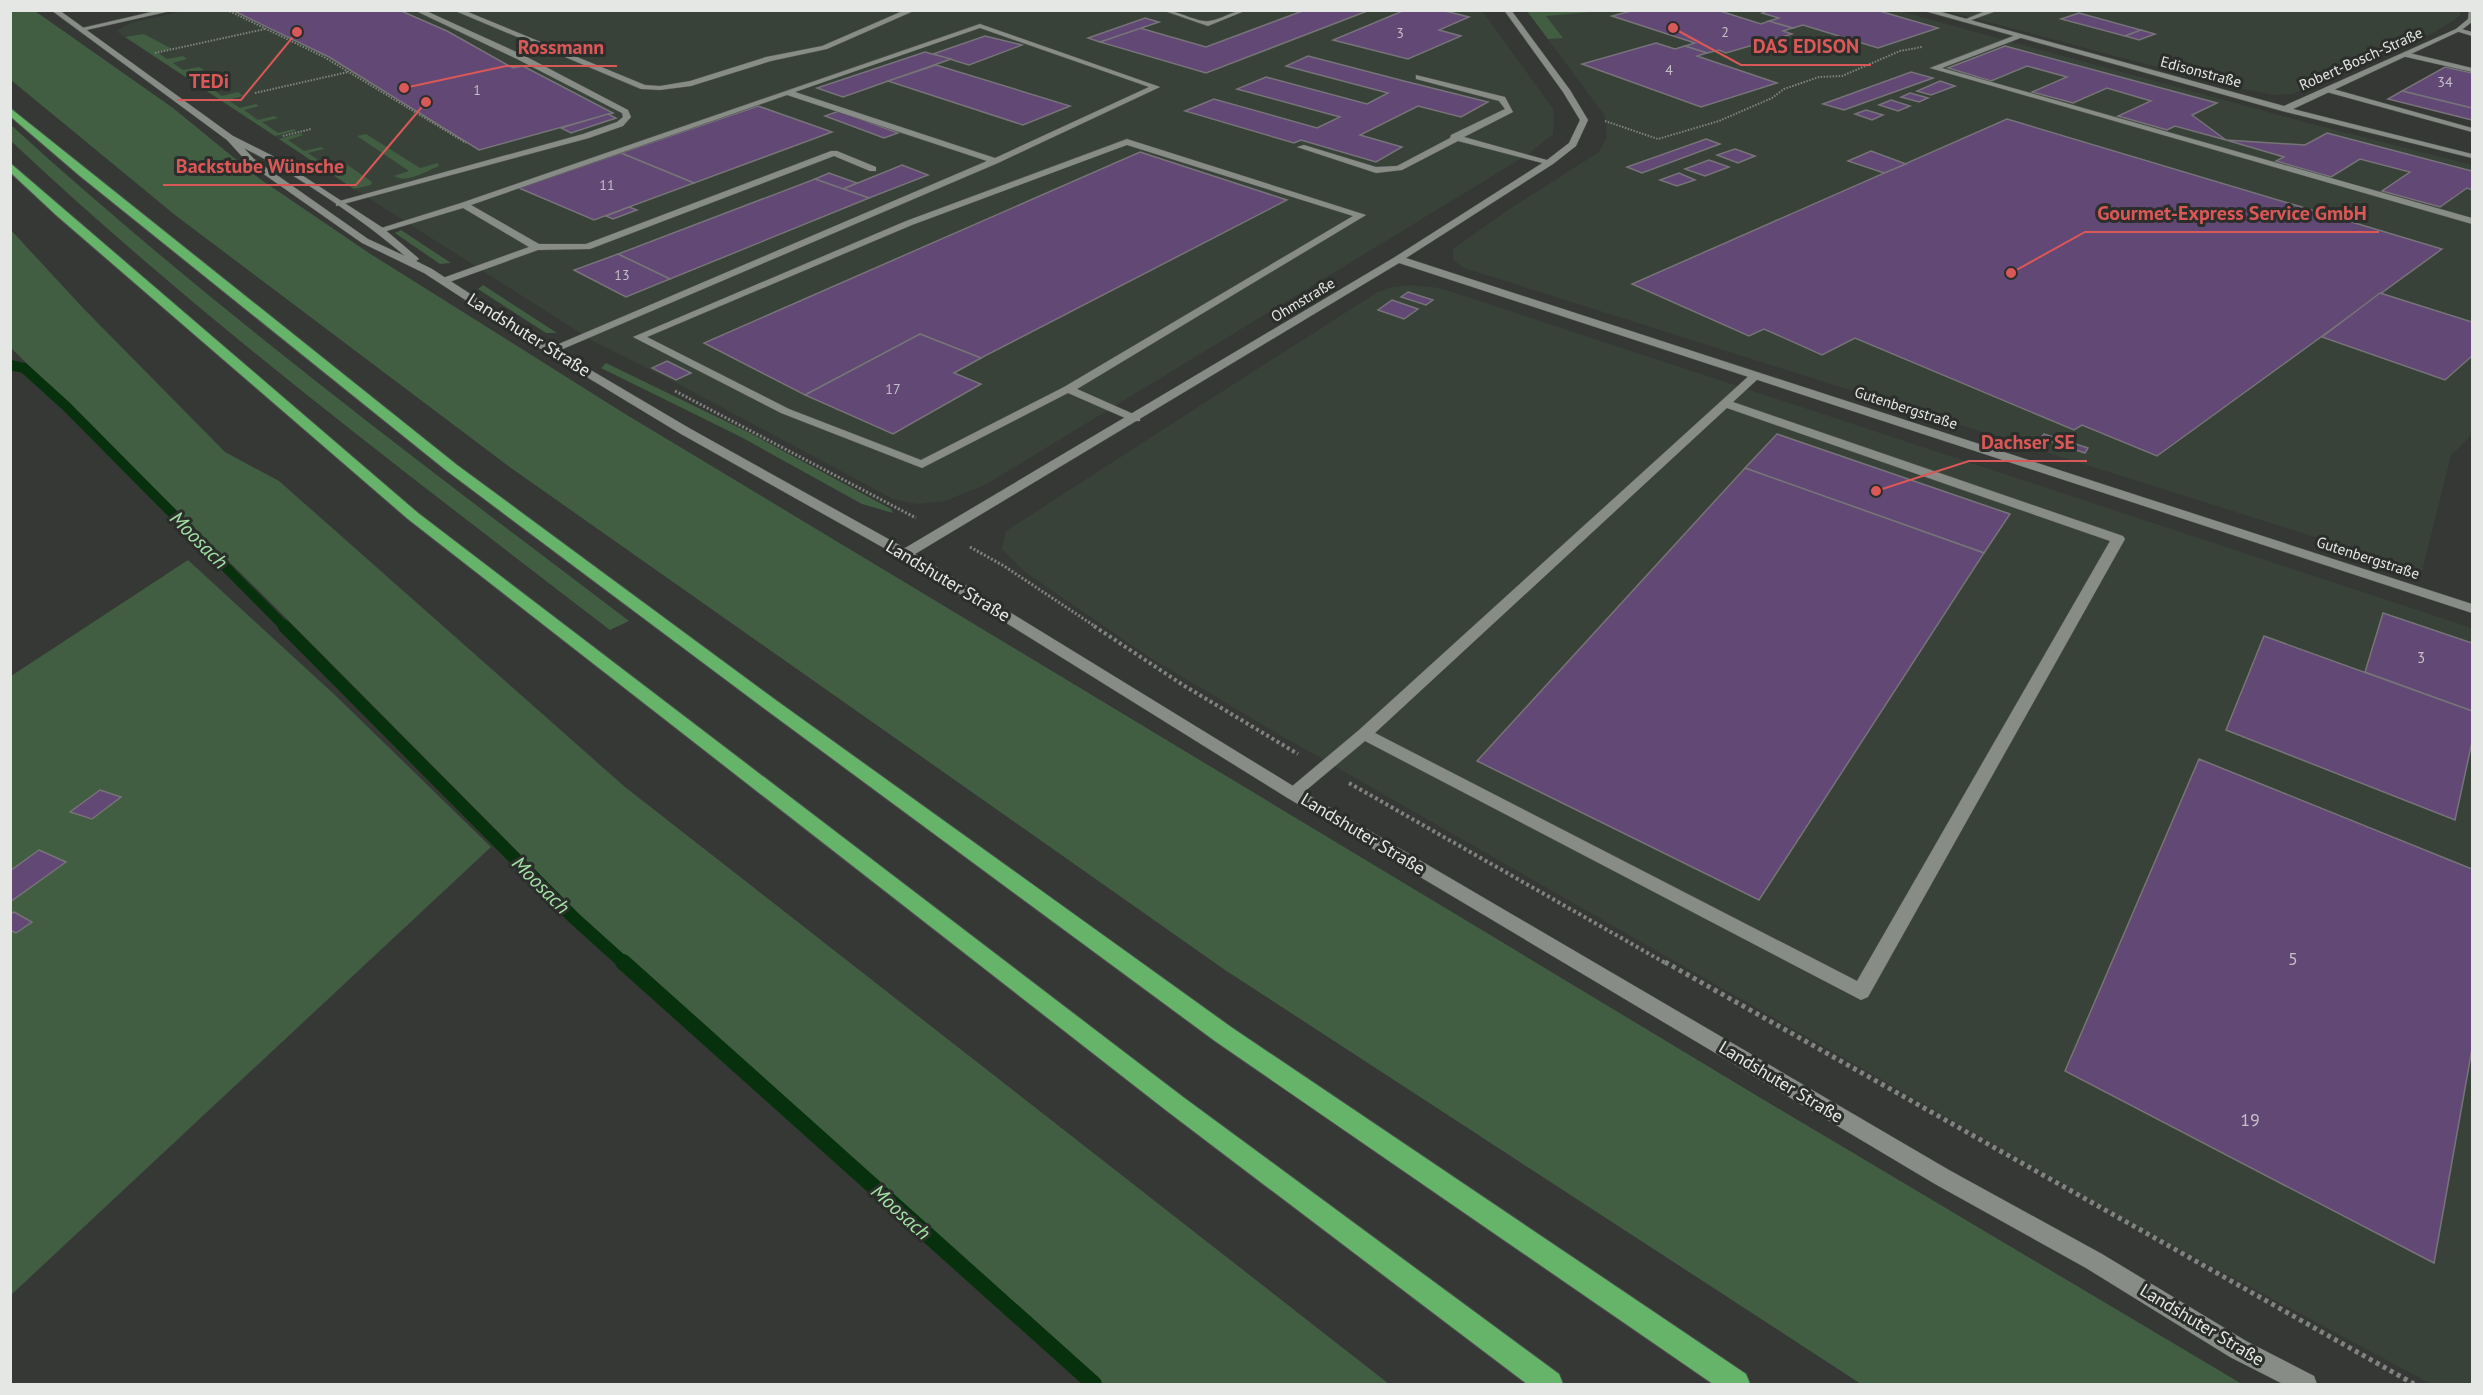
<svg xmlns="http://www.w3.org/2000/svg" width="2483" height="1395" viewBox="0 0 2483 1395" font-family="'PT Sans',sans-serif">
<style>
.built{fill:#394239}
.green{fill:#415e42}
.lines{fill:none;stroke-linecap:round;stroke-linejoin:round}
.stream-far2{stroke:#07310d;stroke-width:10}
.stream-far1{stroke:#07310d;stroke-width:13}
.stream{stroke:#07310d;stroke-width:16}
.building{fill:#624874;stroke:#777479;stroke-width:1.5}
.lane-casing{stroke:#505450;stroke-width:1}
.street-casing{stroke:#505450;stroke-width:1}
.secondary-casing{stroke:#505450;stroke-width:1}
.highway-casing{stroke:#505450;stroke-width:2}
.path-far3{stroke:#808380;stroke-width:2;stroke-dasharray:1.5 1.5;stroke-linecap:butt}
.path-far2{stroke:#808380;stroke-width:3;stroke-dasharray:2 2;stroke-linecap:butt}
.path-far1{stroke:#808380;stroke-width:4;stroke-dasharray:3 3;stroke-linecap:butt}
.path{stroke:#808380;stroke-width:5;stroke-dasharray:4 4;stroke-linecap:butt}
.lane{fill:#888c87;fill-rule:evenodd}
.street{fill:#888c87;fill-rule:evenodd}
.secondary{fill:#888c87;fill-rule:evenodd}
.highway{fill:#66b46a;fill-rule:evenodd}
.labels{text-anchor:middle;stroke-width:6;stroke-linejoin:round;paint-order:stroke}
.far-number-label{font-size:14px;fill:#c4bfc8}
.far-street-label{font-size:15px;fill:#e4e7e4;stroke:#2b2e2b}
.number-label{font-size:15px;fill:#c4bfc8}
.street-label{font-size:18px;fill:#e4e7e4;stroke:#2b2e2b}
.near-number-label{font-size:18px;fill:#c4bfc8}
.water-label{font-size:20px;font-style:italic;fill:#a3e2a4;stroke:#2b2e2b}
.leader{fill:none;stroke:#da5857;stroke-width:2}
.callout-dot{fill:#da5857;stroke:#2b2e2b;stroke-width:2}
.callout-label{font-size:20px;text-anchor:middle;font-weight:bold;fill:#da5857;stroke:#2b2e2b;stroke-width:6;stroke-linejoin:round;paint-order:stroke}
</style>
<rect width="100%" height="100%" fill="#353835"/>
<g class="built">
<path d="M188,10L1482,11L1554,110L1553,134L1527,155L987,484L945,501L917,504L893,499L669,379L593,341L354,189L116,31L130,23Z"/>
<path d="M2460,10V16L2435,32L2293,94L2274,95L2227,86L1947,11Z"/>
<path d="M1527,11H1899L2308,123L2472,165V435L2451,455L2422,571L1464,268L1453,260V249L1505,212L1599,152L1607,137L1605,116Z"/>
<path d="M1411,285L1440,288L2472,628V1384H2431L2137,1226L1275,732L1149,657L1025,572L1002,549L1006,531L1173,423L1376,293L1388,288Z"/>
</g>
<g class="green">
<path d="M10,11H35L173,108L260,179L369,253L622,412L1764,1100L2242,1384H1861L1225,970L511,468L175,215L11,80Z"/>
<path d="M1527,11H1602L1546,16L1563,38L1548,39Z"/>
<path d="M144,34L172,49L157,52L167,59L183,56L187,59L173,63L183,70L199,67L204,70L189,73L202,83L218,79L223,83L208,86L222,96L238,92L243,96L228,100L240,108L256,104L259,106L244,110L258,120L274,116L278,118L262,122L278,133L294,129L296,131L275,136L125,37Z"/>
<path d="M11,125C206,303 418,461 629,621L610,630C406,473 199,318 11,141Z"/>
<path d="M301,133L303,135L288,140L304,151L321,147L324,149L308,153L325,165L342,161L372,182L371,185L354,189L279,139Z"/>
<path d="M366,134L420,168L438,163L439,166C426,171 407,184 394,176L409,171L357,136Z"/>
<path d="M10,229L84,309L225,452L279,481L625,787L1389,1384H1085L513,861L521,855L272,604L11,348Z"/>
<path d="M401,230L451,263L440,264L395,233Z"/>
<path d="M483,285L557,333H546L478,289Z"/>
<path d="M606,363L750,433L891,509L893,513L862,504L741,437L601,368Z"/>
<path d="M188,560L336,696L491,847L11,1295V676Z"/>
</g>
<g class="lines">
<path class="stream-far2" d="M10,365L24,368L66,406L285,627"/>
<path class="stream-far1" d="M284,626L574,918L625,964"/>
<path class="stream" d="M623,962L1094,1384"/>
</g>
<g class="building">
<path d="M244,10H399L447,31L513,68L523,66L613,113L479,150L329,57L236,12Z"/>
<path d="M1305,10H1370L1206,73L1100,42L1140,28L1206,47Z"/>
<path d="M1405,10H1441L1469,17L1439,30L1461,36L1408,59L1333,40Z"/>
<path d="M1635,10H1717L1761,24L1769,21L1793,28L1783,31L1792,34L1760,43L1726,53L1719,50L1707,53L1685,46L1695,43L1612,16Z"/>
<path d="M1769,10H1876L1938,28L1878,48L1803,25L1793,28L1769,21L1779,18L1762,13Z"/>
<path d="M2079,13L2141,30L2125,36L2061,19Z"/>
<path d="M1145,18L1159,22L1100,42L1088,38Z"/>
<path d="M2141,30L2155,34L2139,40L2125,36Z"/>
<path d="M985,36L1022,45L969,65L933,54Z"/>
<path d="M1656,43L1675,49L1685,46L1707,53L1697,56L1777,83L1701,107L1582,64Z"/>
<path d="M2005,46L2217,103L2192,115L2226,140L2175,126L2167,130L2118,116L2151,101L2107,88L2073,103L2032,92L2067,77L2027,66L1991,81L1948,68Z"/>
<path d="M925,52L951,59L843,97L817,88Z"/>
<path d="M1308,56L1404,81L1488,102L1461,117L1418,106L1360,135L1402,147L1376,162L1301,140L1294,143L1185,111L1214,99L1317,128L1340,117L1237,89L1266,77L1367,104L1388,93L1286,66Z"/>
<path d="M936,65L1070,106L1023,125L888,81Z"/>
<path d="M2445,67L2472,73V108L2402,91Z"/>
<path d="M1911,72L1933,78L1844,110L1823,104Z"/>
<path d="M1940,81L1955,86L1931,95L1917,91Z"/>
<path d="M2402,91L2472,108V120L2388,99Z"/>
<path d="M1910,93L1928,98L1919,102L1901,97Z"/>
<path d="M1891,100L1910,106L1898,111L1879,105Z"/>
<path d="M758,106L832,132L694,183L621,153Z"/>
<path d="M1866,110L1883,115L1872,120L1855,114Z"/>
<path d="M839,111L898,133L884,138L825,116Z"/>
<path d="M608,114L616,118L571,133L561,128Z"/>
<path d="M2007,119L2442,249L2157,456L2082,425L2074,430L1855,338L1822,355L1764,329L1749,336L1632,284Z"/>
<path d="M2327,133L2472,171V190L2467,188L2440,207L2382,191L2410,172L2360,159L2331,177L2276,161L2284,157L2226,140L2305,145Z"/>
<path d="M1706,139L1720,144L1642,173L1627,167Z"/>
<path d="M1735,149L1755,156L1738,163L1717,155Z"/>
<path d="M1871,151L1906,164L1884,173L1848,161Z"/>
<path d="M1140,152L1287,200L981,358L920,334L805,395L704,343Z"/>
<path d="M621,153L694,183L594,220L519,188Z"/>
<path d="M1709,160L1729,167L1705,176L1685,169Z"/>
<path d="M902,165L928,175L869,198L843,189Z"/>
<path d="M829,173L857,183L843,189L815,179Z"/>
<path d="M1679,173L1695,180L1677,186L1660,180Z"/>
<path d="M815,179L869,198L670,279L618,254Z"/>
<path d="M629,207L637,210L613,219L606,216Z"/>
<path d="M618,254L670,279L626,297L574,270Z"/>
<path d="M1408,292L1433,300L1426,305L1401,297Z"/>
<path d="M2380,293L2472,322V356L2445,380L2322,337Z"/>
<path d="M1392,300L1418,309L1404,319L1378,310Z"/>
<path d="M920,334L981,358L954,373L981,384L893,434L805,395Z"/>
<path d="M667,361L691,373L676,380L652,368Z"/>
<path d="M1777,434L2010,514L1984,553L1745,468Z"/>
<path d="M2044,434L2088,448L2085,453L2041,438Z"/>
<path d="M1745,468L1984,553L1759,900L1477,761Z"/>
<path d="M2383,613L2472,643V711L2365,672Z"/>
<path d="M2264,636L2472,711V742L2455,820L2226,730Z"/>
<path d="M2199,759L2472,869V1049L2434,1263L2065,1071Z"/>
<path d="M100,790L121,797L92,819L70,812Z"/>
<path d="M39,850L66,862L10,902V871Z"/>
<path d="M14,912L32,922L16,933L10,930V914Z"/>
</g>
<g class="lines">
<defs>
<g id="lane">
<path d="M414,10H424L523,55L628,110L631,117L623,126L589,138L336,206V202L583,134L617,122L623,117L622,113L517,59Z"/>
<path d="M453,10H463L645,85L660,86L690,81L766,57L822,46L905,10H916L827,49L771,61L691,86L660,90L641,89Z"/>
<path d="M1162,10C1177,10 1198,23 1209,21C1223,19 1233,10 1247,10L1208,26Z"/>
<path d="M1988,10H1999L1966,22L1961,21Z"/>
<path d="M980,24L1160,87L998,163L551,354L546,351L547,349L987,161L787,95L471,205L539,244H586L831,151H837L876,167V171H870L834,156L590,249L538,250L444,284L440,283V279L529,247L463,208L380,233L375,230L461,203ZM980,28L1149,87L995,158L795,92Z"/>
<path d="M2458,28L2472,32V36L2456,31Z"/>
<path d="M2016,35L2023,37L1942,68L2472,218V224L1930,68Z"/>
<path d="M2405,52L2472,68V72L2402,56Z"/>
<path d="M1416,75L1505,97L1513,112L1464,137L1554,162L1550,165L1458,141L1402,170L1376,173L1297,147L1304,145L1376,167L1397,166L1450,138L1451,135L1505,109L1499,101L1416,79Z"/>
<path d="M2326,87L2472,128V132L2323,91Z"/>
<path d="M1127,139L1366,215L1077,389L1140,417V421H1132L1068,393L922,468L781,413L633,337L906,221ZM1127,145L1353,216L1064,387L921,460L789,409L647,337L912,225Z"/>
<path d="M1756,372L1762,375L1760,377L1733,402L2123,536L2125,539L1868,997L1861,1000L1365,741L1298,797H1286L1284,793L1359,730L1752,373ZM1727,408L2110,541L1857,981L1375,733Z"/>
</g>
<g id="street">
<path d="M160,10H175L82,31L78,29Z"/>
<path d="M1504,10H1511L1570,90L1588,120L1576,146L1553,164L1406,258L2472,604V613L1399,263L910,557H900L898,554L900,551L1395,257L1547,160L1569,143L1580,120L1563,92Z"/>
<path d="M1921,10H1934L2284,106L2456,29L2468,19L2469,10H2472V22L2460,31L2293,109L2472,154V158L2282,111Z"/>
</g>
<path id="secondary" d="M51,10H59L233,136L271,155L383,228L417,257L419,259L416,261L432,269L555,349L689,428L910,551L1298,789L1949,1170L2102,1254L2246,1341L2314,1376L2317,1384H2283L2230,1357L2086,1268L1935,1184L1286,797L900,557L681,434L547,353L424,273L362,243L248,163L227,140ZM244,148C298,176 359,217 405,256L368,239L254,159Z"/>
<g id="highway">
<path d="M10,108L457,465L777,701L1231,1027L1746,1374L1750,1384H1713L1215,1041L765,709L447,471L80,176L10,116Z"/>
<path d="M10,163L418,513L1183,1097L1559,1374L1563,1384H1527L1167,1111L408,519L56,215L10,172Z"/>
</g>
</defs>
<use href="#lane" class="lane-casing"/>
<use href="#street" class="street-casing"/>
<use href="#secondary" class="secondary-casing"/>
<use href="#highway" class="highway-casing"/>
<g class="path-far3">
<path d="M227,10L324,57L466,143"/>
<path d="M155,53L265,29"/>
<path d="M255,93L348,72"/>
<path d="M1605,121L1658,139L1719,121L1772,98L1784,89L1819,77L1842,76L1900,51L1922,47"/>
<path d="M283,136L311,129"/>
</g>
<g class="path-far2">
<path d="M675,391L916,518"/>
<path d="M970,547L1004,566L1096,627"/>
</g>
<g class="path-far1">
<path d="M1094,626L1183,685L1298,754"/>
<path d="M1349,783L1667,964"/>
</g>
<path class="path" d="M1665,962L2414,1384"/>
<use href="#lane" class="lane"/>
<use href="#street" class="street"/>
<use href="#secondary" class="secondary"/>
<use href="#highway" class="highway"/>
</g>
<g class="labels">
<g class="far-number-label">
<text x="1725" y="37">2</text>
<text x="1400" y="38">3</text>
<text x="1669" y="75">4</text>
<text x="2445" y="87">34</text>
<text x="477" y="95">1</text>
<text x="607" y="190">11</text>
<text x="622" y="280">13</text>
<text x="893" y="394">17</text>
</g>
<g class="far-street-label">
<text transform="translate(2361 59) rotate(-24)" y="5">Robert-Bosch-Straße</text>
<text transform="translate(2201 72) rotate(15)" y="5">Edisonstraße</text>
<text transform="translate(1303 300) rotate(-31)" y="5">Ohmstraße</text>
<text transform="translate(1906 408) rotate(18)" y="5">Gutenbergstraße</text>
<text transform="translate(2368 558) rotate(18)" y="5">Gutenbergstraße</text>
</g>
<g class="number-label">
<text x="2421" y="663">3</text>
</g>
<g class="street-label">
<text transform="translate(529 335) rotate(32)" y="6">Landshuter Straße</text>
<text transform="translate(948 581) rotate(31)" y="6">Landshuter Straße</text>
<text transform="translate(1363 834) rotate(31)" y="6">Landshuter Straße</text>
<text transform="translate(1781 1082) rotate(31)" y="6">Landshuter Straße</text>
<text transform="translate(2202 1325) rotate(31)" y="6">Landshuter Straße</text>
</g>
<g class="near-number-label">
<text x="2293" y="965">5</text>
<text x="2250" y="1126">19</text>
</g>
<g class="water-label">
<text transform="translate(199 540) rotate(45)" y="7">Moosach</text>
<text transform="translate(541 885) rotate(45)" y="7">Moosach</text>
<text transform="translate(901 1212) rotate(42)" y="7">Moosach</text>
</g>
</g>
<path class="leader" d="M1673 28L1741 65H1871M404 88L506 66H617M297 32L241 100H177M426 102L356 185H163M2011 273L2085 232H2379M1876 491L1969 461H2087"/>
<g class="callout-dot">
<circle cx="1673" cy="28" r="6"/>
<circle cx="404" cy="88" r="6"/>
<circle cx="297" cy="32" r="6"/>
<circle cx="426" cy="102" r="6"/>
<circle cx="2011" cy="273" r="6"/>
<circle cx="1876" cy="491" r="6"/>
</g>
<g class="callout-label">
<text x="1806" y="53">DAS EDISON</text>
<text x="561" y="54">Rossmann</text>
<text x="209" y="88">TEDi</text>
<text x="260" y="173">Backstube Wünsche</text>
<text x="2232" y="220">Gourmet-Express Service GmbH</text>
<text x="2028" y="449">Dachser SE</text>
</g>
<rect width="2483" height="1395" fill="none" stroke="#e4e7e4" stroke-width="24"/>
</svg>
